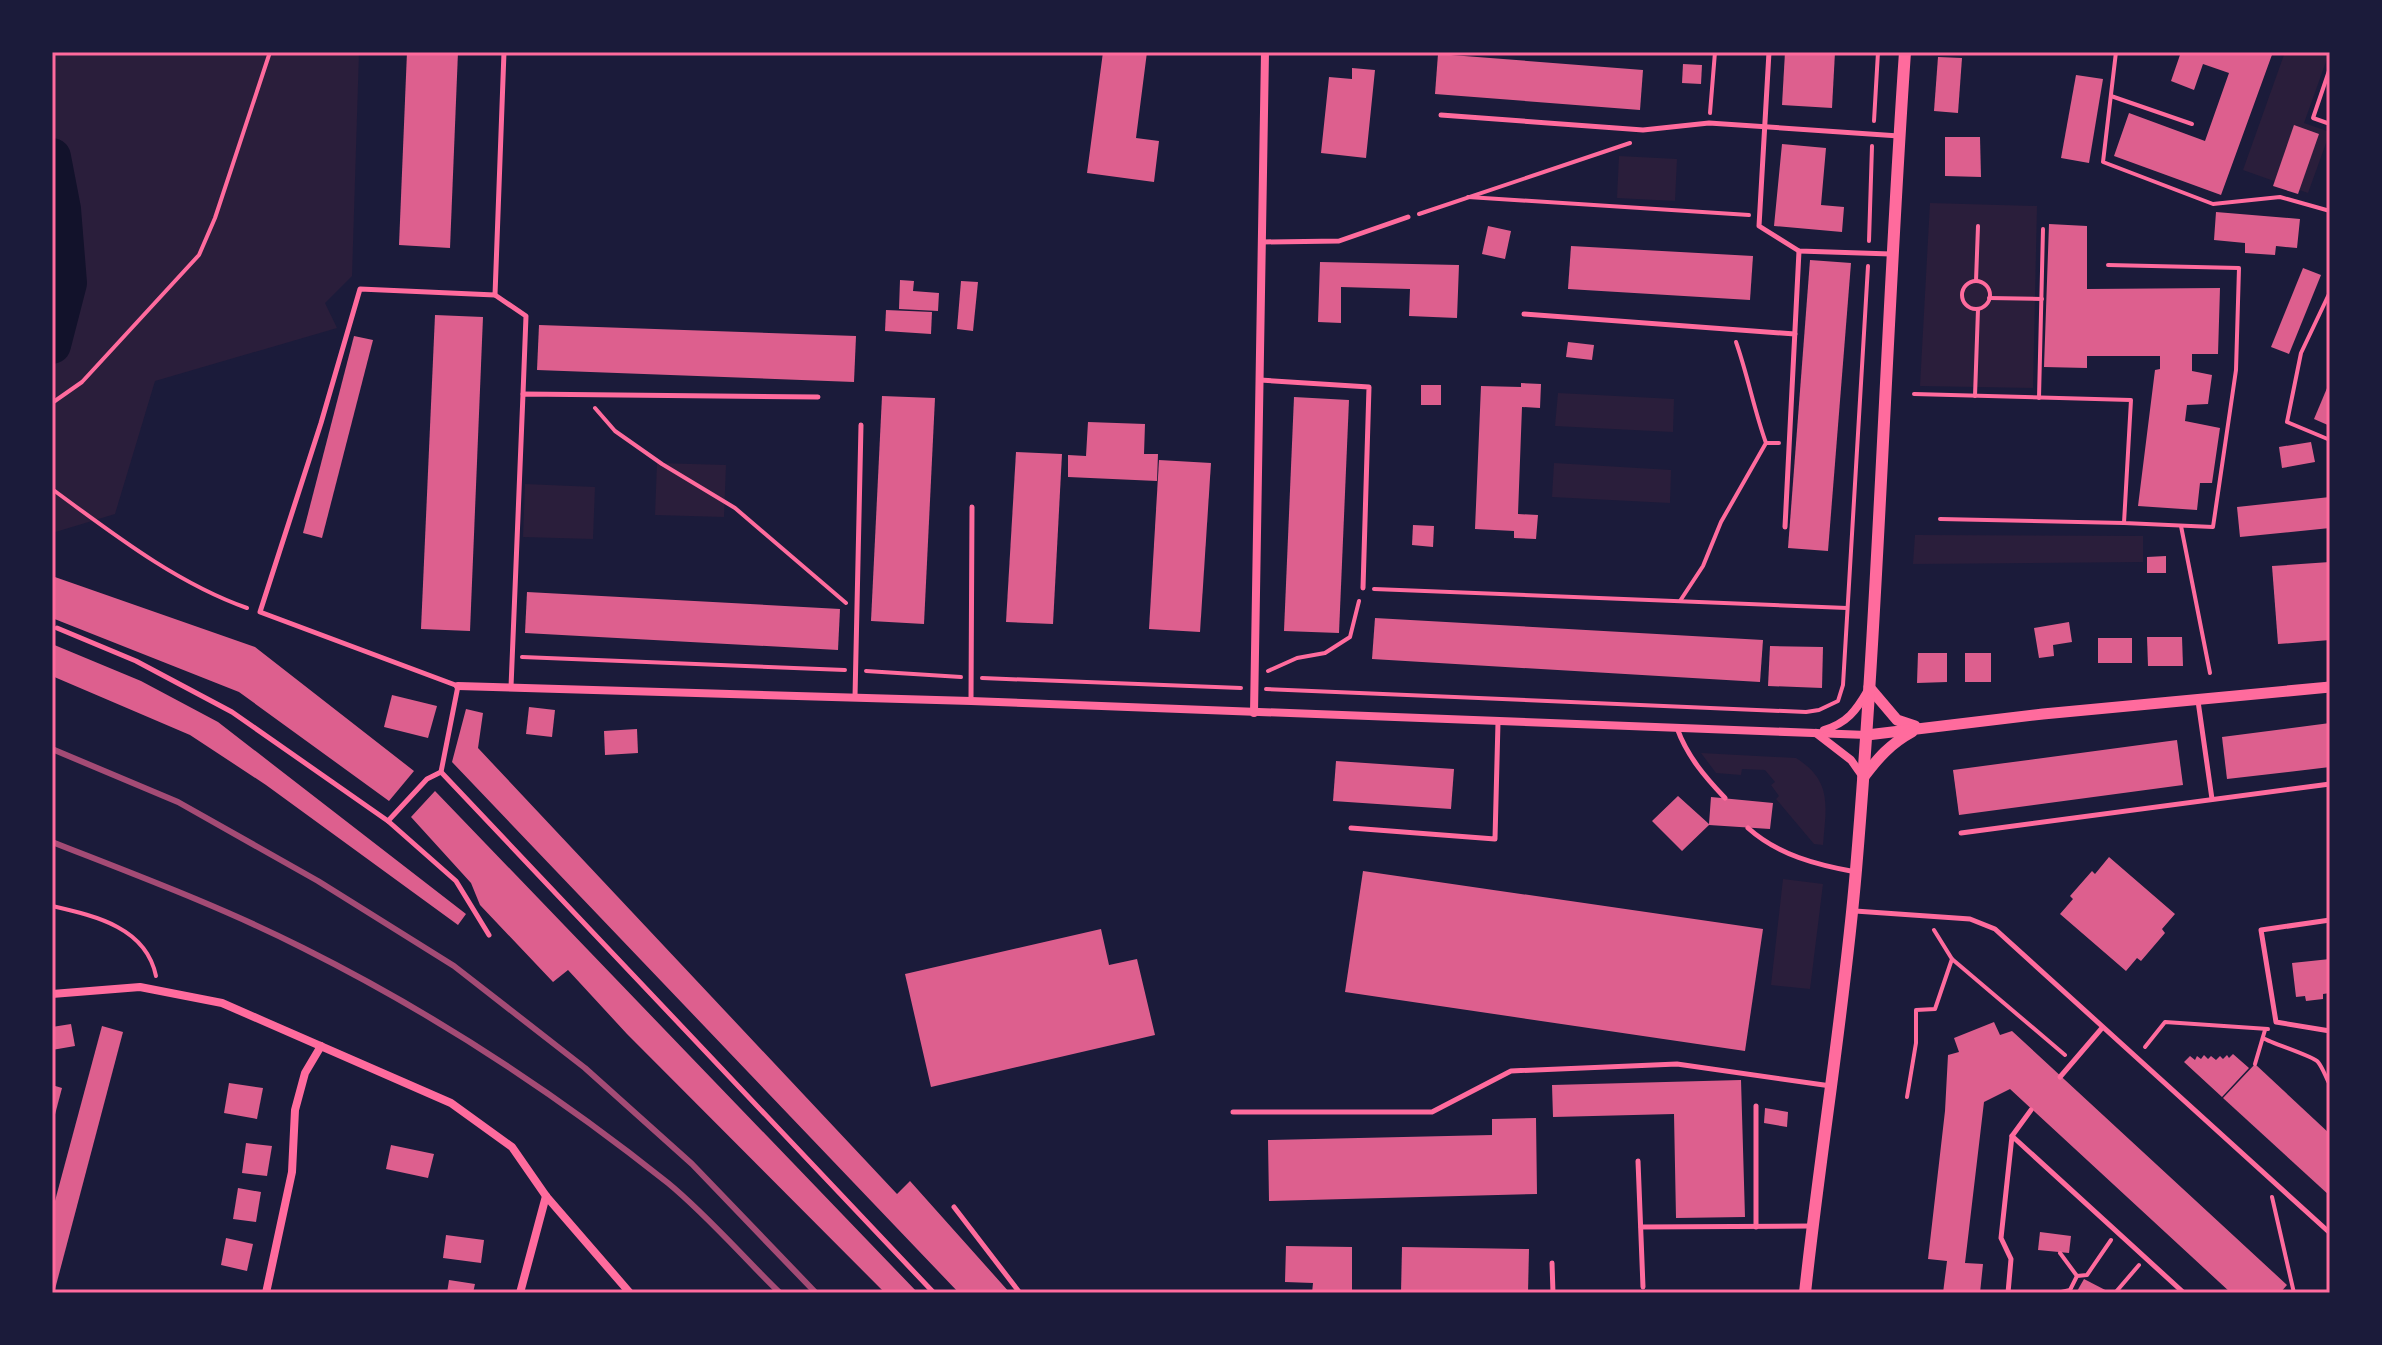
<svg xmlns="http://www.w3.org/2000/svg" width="2382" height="1345" viewBox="0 0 2382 1345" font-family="'PT Sans',sans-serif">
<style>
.green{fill:#2a1e3b}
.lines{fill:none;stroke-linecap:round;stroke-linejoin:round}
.river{stroke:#12122b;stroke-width:38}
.building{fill:#dd5f8e}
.path{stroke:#ff6b9d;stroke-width:4}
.service{stroke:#ff6b9d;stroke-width:5}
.minor{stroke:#ff6b9d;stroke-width:8}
.tertiary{stroke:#ff6b9d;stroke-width:11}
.secondary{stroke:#ff6b9d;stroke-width:12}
.rail{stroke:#a44b75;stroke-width:6}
.neatline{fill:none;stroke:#ff6b9d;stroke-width:3}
</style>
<rect width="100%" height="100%" fill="#1b1b3a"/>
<g class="green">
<path d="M52,52H359L352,276L325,303L337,328L155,381L115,514L52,533Z"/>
<path d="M2285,52H2316L2328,56L2304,123L2330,132L2308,193L2243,170Z"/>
<path d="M1619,156L1677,159L1675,201L1617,198Z"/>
<path d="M1930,203L2037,206L2033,388L1920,386Z"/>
<path d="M1558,393L1674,399L1673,432L1555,426Z"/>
<path d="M657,463L726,465L724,517L655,515Z"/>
<path d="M1554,463L1671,470L1670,503L1552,497Z"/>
<path d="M525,484L595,487L593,539L523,537Z"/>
<path d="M1915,535L2143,536V562L1913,564Z"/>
<path d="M1701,753L1796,758C1833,781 1826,807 1823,845L1814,844L1776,799L1779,796L1771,785L1775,782L1765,770L1742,769L1741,775L1716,773Z"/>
<path d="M1783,879L1823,884L1810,989L1771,985Z"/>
</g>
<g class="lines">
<path class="river" d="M52,157L62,209L68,283L52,345"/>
</g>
<g class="building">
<path d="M407,52H458L450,248L399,245Z"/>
<path d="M1103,52H1147L1136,138L1159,141L1154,182L1087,173Z"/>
<path d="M1785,52H1835L1832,108L1782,105Z"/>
<path d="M2181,52H2273L2221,195L2114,156L2129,113L2205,141L2229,73L2203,64L2194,90L2171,81Z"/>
<path d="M1438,54L1643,70L1640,110L1435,94Z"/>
<path d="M1938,57L1962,58L1958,113L1934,111Z"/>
<path d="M1683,64L1702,65L1701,84L1682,83Z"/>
<path d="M1352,68L1375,70L1366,158L1321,153L1329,77L1352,79Z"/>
<path d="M2076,75L2103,79L2089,163L2061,158Z"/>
<path d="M2294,125L2319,134L2298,194L2273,186Z"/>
<path d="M1945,137H1980L1981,177L1945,176Z"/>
<path d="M1782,144L1826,148L1821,205L1844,207L1842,232L1774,226Z"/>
<path d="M2216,212L2300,219L2297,248L2276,246L2275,255L2245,253V243L2214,240Z"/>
<path d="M2049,224L2087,226V289L2220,288L2218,354H2192V371L2212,375L2208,404L2187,405L2185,421L2220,428L2212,483H2200L2197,510L2138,506L2155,370L2160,369V356H2087V368L2044,367Z"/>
<path d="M1488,226L1511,231L1505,259L1482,254Z"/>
<path d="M1571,246L1753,256L1750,300L1568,289Z"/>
<path d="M1810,260L1851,263L1828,551L1788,548Z"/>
<path d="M1320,262L1459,265L1457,318L1409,316L1410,289L1341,287V323L1318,322Z"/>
<path d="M2303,268L2321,275L2289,354L2271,347Z"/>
<path d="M900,280L914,281L913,291L939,293L938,311L899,309Z"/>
<path d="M961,281L978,282L973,331L957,329Z"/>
<path d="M886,310L932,312L931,334L885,331Z"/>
<path d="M435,315L483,317L470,631L421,629Z"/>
<path d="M539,325L856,336L854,382L537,370Z"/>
<path d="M354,336L373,340L322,538L303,533Z"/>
<path d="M1568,342L1594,345L1592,360L1566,357Z"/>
<path d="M2330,381V426L2314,419Z"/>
<path d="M1521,383L1541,384L1540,408L1522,407L1518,514L1538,515L1536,539L1514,538V531L1475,529L1481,386L1521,387Z"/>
<rect x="1421" y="385" width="20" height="20"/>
<path d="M882,396L935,398L924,624L871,621Z"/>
<path d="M1294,397L1349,400L1339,633L1284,631Z"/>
<path d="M1088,422L1145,424L1144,454H1158L1157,481L1068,477V455L1086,456Z"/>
<path d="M2311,442L2315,462L2282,468L2279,447Z"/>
<path d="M1016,452L1062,454L1053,624L1006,622Z"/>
<path d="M1159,460L1211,463L1200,632L1149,629Z"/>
<path d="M2330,497V528L2240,537L2237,507Z"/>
<path d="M1413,525L1434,526L1433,547L1412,545Z"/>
<path d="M2166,556V573H2147V557Z"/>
<path d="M2330,562V640L2278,644L2272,566Z"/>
<path d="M52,576L255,647L414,771L389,801L239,692L52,618Z"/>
<path d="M527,592L840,609L838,650L525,633Z"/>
<path d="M1375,618L1763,640L1760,682L1372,659Z"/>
<path d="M2069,622L2072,642L2053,645L2054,656L2039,658L2034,628Z"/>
<path d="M2147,637H2182L2183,666H2148Z"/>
<rect x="2098" y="638" width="34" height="25"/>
<path d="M52,644L141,681L218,722L466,914L458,925L266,785L190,735L52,676Z"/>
<path d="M1770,646L1823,647L1822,688L1768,686Z"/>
<path d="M1918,653H1947V682L1917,683Z"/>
<rect x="1965" y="653" width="26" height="29"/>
<path d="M392,695L437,706L428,738L384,727Z"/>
<path d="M529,707L555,710L552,737L526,734Z"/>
<path d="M466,709L483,713L478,748L897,1194L910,1181L1010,1293H959L452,762Z"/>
<path d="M2330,723V767L2227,779L2222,737Z"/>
<path d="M637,729L638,753L605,755L604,731Z"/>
<path d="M2177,740L2183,785L1959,815L1953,770Z"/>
<path d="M1336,761L1454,769L1451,809L1333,801Z"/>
<path d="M435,791L918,1293H885L627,1034L568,970L553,982L480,905L471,883L411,817Z"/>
<path d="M1678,796L1709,824L1711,797L1773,803L1770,829L1709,825L1682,851L1652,821Z"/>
<path d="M2109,857L2175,914L2162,929L2165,933L2141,961L2137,958L2126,971L2060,914L2073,899L2070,896L2092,871L2095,874Z"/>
<path d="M1363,871L1763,929L1745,1051L1345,992Z"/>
<path d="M1101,929L1109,965L1137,959L1155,1035L931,1087L905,974Z"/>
<path d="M2330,959V993L2323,994V999L2306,1001L2305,996L2296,997L2292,963Z"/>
<path d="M1994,1022L2000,1035L2012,1031L2287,1285L2280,1293H2231L2010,1089L1984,1102L1965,1263L1983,1264L1980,1293H1943L1947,1261L1928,1259L1945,1111L1948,1055L1959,1052L1954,1038Z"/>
<path d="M71,1024L75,1046L52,1050V1027Z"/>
<path d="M102,1026L123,1032L54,1293H52V1212Z"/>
<path d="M2233,1054L2249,1068L2222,1097L2184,1062L2190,1056L2195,1060L2197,1056L2201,1059L2204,1055L2208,1059L2211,1056L2216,1060L2220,1056L2223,1059L2227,1055L2229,1058Z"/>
<path d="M2255,1064L2330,1134V1196L2223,1098Z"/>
<path d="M1741,1080L1745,1217L1676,1218L1674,1114L1553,1117L1552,1085Z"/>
<path d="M229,1083L263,1088L257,1119L224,1113Z"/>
<path d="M52,1085L62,1088L53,1122H52Z"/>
<path d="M1765,1108L1788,1112L1787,1127L1764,1123Z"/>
<path d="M1536,1118L1537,1194L1269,1201L1268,1140L1492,1135V1119Z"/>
<path d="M246,1143L272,1146L267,1176L242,1173Z"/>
<path d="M391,1145L434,1154L428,1178L386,1169Z"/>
<path d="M238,1188L261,1192L256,1222L233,1219Z"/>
<path d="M2040,1232L2071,1236L2069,1253L2038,1250Z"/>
<path d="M446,1235L484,1240L481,1263L443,1258Z"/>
<path d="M226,1238L253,1244L247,1271L221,1265Z"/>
<path d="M1286,1246L1352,1247V1293H1312L1313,1283L1285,1282Z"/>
<path d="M1402,1247L1529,1249L1528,1293H1401Z"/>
<path d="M2084,1279L2111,1293H2076Z"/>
<path d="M449,1280L475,1284L473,1293H447Z"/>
</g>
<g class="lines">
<g class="path">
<path d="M2116,52L2103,162L2213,204L2280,197L2330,211"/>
<path d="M2330,68L2313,118L2330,124"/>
<path d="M2111,96L2192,124"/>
<path d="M1710,113L1715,52"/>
<path d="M1874,121L1878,52"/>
<path d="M1468,197L1749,215"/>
<path d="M1419,214L1630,143"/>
<path d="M1869,241L1872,146"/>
<path d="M1976,281L1978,226"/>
<circle cx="1976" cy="295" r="14"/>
<path d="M2330,292L2301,353L2287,422L2330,440"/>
<path d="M1989,298L2042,299"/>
<path d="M1736,342C1748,376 1754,410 1766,443"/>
<path d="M1914,394L2131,400L2124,523L2213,527L2236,370L2239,268L2108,265"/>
<path d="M1975,396L1978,309"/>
<path d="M2039,398L2043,229"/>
<path d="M52,403L82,382L199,255L215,218L270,52"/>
<path d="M595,408L615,431L662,464L735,508L846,603"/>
<path d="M52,489C112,533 176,583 247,608"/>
<path d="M1940,519L2124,523"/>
<path d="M2181,526L2210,673"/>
<path d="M1374,589L1847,608"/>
<path d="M1680,601L1703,566L1721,522L1766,443H1779"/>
<path d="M522,657L845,670"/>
<path d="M866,671L961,677"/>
<path d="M1268,671L1297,658L1325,653L1350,637L1359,601"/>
<path d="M982,678L1241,688"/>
<path d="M1266,689L1806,712L1819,710L1838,701L1843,685L1868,266"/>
<path d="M52,906C95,916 146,927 156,976"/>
<path d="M1952,959L2065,1055"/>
<path d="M2263,1038C2273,1044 2313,1056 2318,1062C2323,1068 2326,1078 2330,1085"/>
<path d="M2145,1047L2165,1022L2268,1029"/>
<path d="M2255,1064L2265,1030"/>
<path d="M1907,1097L1916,1043V1010L1935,1009L1952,959L1934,930"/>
<path d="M2272,1197L2294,1293"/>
<path d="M2060,1253L2077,1276"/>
<path d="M2057,1293L2070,1290L2077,1276L2087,1275L2111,1240"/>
<path d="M2115,1293L2139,1265"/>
</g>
<g class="service">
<path d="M504,52L495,295L360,289L321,423L260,612L458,686L441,772L934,1293"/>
<path d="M1769,52L1759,226L1799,251L1891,254"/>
<path d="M1441,115L1643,130L1709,123L1899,136"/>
<path d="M1262,242L1339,241L1408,217"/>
<path d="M495,295L526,316L523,394"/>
<path d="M1524,314L1795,334"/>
<path d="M1260,380L1369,387L1363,588"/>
<path d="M1785,527L1799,251"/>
<path d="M57,628L136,661L232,712L388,821L427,779L441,772"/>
<path d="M511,687L523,394L818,397"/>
<path d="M855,697L861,425"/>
<path d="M971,700L972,507"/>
<path d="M2198,701L2212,799"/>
<path d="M1677,728C1687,756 1705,777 1725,798"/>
<path d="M388,821L456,881L489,935"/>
<path d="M1351,828L1495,839L1498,722"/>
<path d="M1748,828C1778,855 1817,865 1856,872"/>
<path d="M1961,833L2330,784"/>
<path d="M1855,911L1970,919L1995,929L2330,1233"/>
<path d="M2330,920L2261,930L2276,1022L2330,1031"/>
<path d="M2060,1077L2102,1028"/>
<path d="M1233,1112H1432L1511,1071L1677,1064L1831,1086"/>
<path d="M2012,1136L2184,1293"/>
<path d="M1638,1161L1643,1287"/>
<path d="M954,1207L1020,1293"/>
<path d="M1641,1227L1811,1226"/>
<path d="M1756,1227V1106"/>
<path d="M1552,1263L1553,1293"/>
<path d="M2008,1293L2011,1259L2001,1238L2012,1136L2031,1110"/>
</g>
<g class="minor">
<path d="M458,686L971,701L1867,735"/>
<path d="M1254,713L1265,52"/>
<path d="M1824,730C1847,723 1856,711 1868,690"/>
<path d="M1816,733L1851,760L1863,777"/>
<path d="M52,994L140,987L222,1003L451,1103L512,1147L546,1196L630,1293"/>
<path d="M266,1293L292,1172L295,1110L305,1073L321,1046"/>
<path d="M520,1293L546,1196"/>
</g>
<g class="tertiary">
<path d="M1869,687L1897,720L1915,726"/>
<path d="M1867,735L2043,714L2330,687"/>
<path d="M1863,778C1878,758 1890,744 1912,732"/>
</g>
<path class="secondary" d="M1805,1293C1820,1152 1844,1012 1856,870C1879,598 1886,325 1905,52"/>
<g class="rail">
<path d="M52,749L178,802L318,881L454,966L585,1068L692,1164L816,1293"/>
<path d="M52,842C136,875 222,907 303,948C433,1013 554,1092 668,1183C708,1216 743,1257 780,1293"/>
</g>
</g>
<rect width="2382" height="1345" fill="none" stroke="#1b1b3a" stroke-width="108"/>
<rect x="54" y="54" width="2274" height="1237" class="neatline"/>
</svg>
